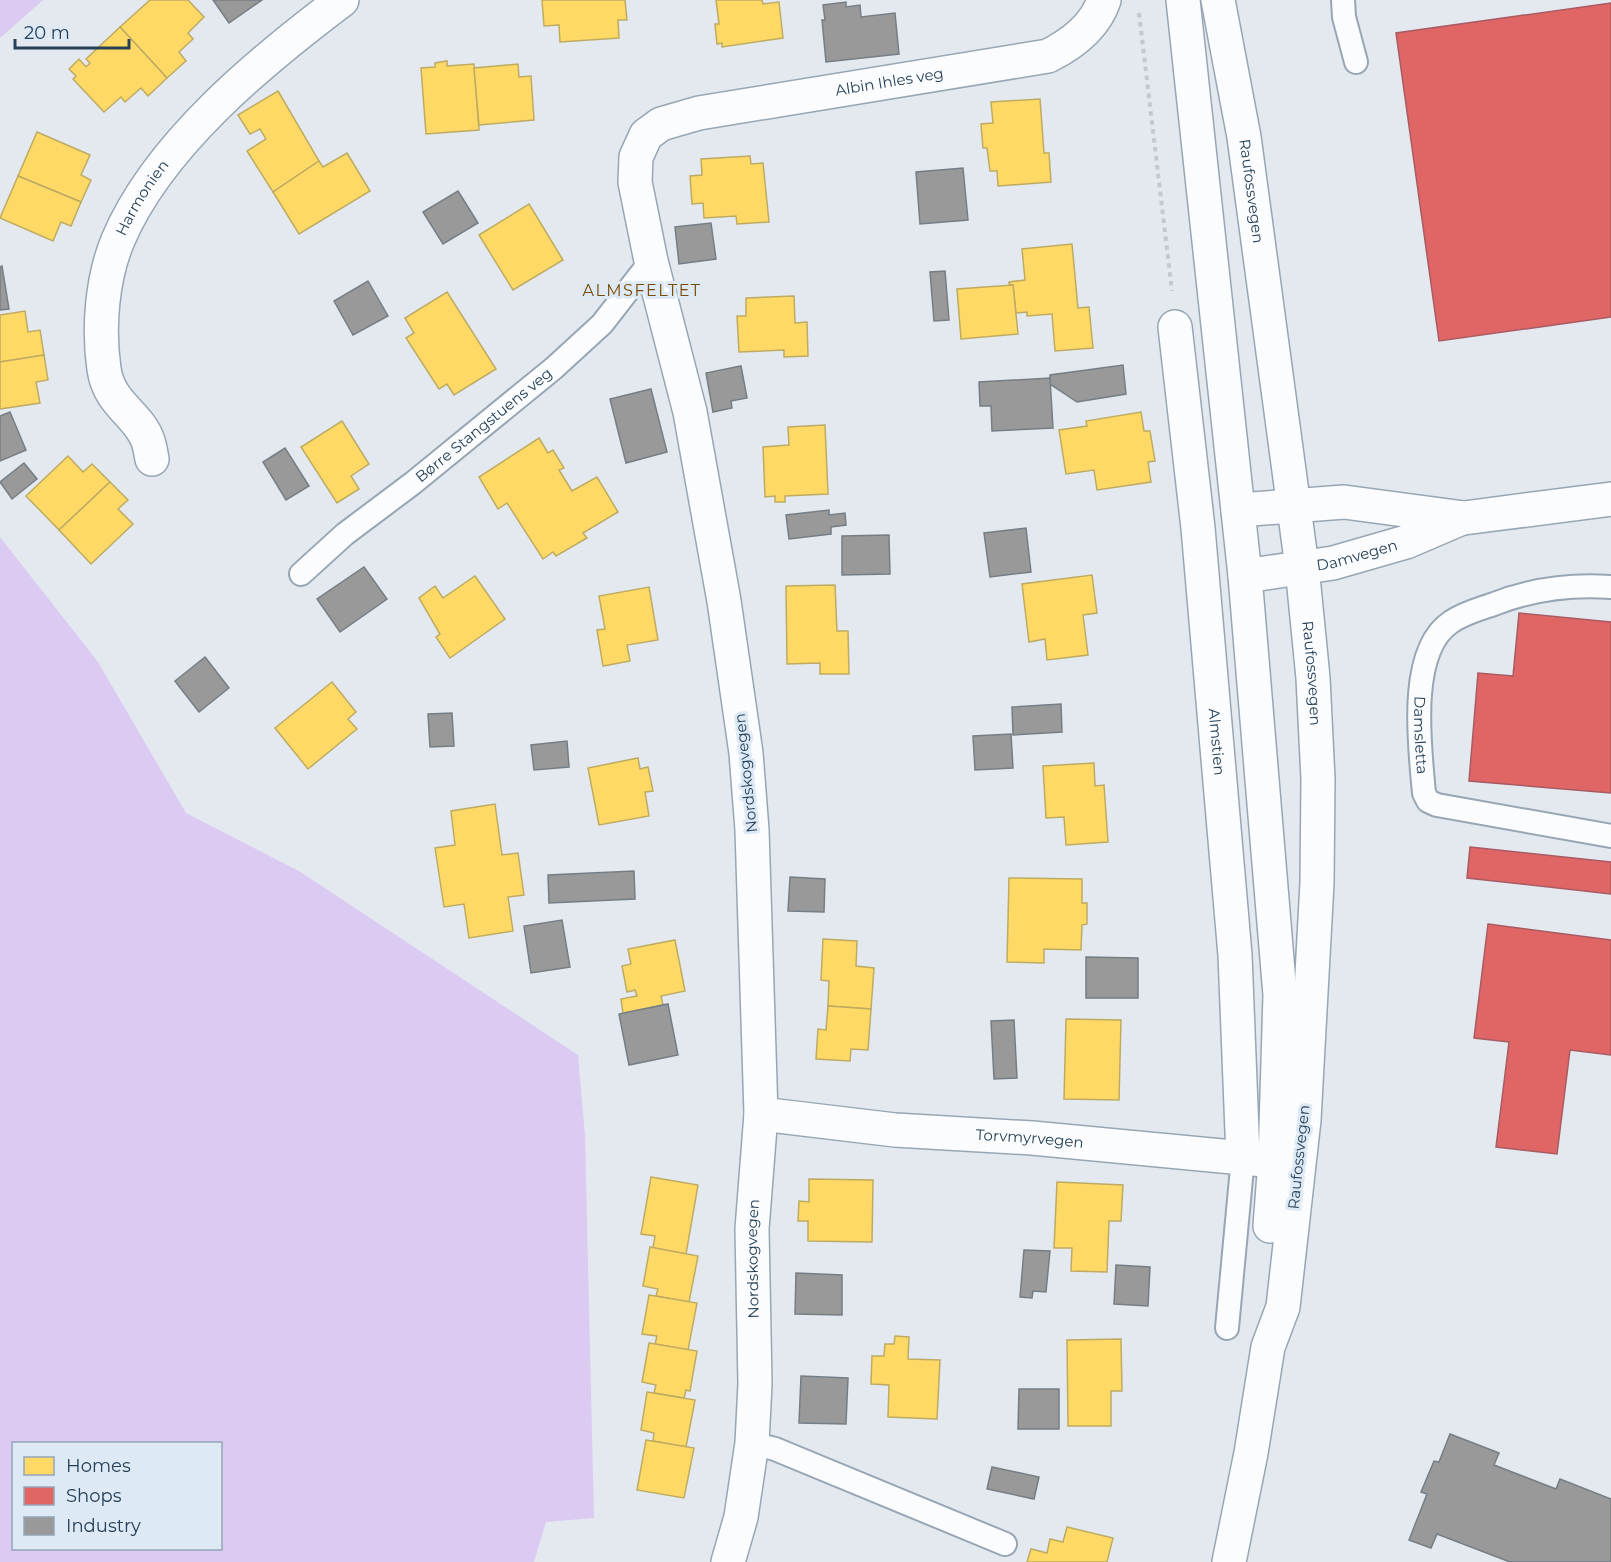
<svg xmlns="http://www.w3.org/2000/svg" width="1611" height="1562" viewBox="0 0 1611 1562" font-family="Montserrat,sans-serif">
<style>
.green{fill:#dbcbf3;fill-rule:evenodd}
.homes{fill:#ffd966;stroke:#beab62;stroke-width:1.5}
.shops{fill:#e06666;stroke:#a85b62;stroke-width:1.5}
.industry{fill:#999;stroke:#767e85;stroke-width:1.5}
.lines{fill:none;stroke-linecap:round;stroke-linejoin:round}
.service-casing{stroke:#98a6b4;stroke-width:26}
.minor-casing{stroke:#98a6b4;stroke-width:36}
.secondary-casing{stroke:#98a6b4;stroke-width:36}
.path{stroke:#c4c8cd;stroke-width:4;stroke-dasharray:4.5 4.5;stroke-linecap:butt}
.service{stroke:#fbfcfd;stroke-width:22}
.minor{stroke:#fbfcfd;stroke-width:33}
.secondary{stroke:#fbfcfd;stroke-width:33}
.labels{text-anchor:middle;stroke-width:6;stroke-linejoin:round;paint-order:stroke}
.street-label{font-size:15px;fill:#264057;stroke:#dde9f5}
.neighbourhood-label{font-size:16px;letter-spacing:1.5px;fill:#7b4a02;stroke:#dde9f5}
</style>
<rect width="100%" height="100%" fill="#e3e9ef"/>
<g class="green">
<path d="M0,0H43L0,38Z"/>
<path d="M0,537L98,662L186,813L299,871L578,1055L585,1136L594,1518L546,1522L534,1562H0ZM14,1444H220V1548H14Z"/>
</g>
<g class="homes">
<path d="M150,0H188L204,17L188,33L193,39L179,52L186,61L167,78L120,27Z"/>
<path d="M542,0H625L627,20H618L619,38L560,42L559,25L544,26Z"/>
<path d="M716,0H762L763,4L779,2L783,38L722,47V43L717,44L715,24H719Z"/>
<path d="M120,27L167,78L148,96L141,88L125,102L121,97L104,112L73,79L76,76L69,69L79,59L86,67L90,63L86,59Z"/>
<path d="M447,61V66L474,64L479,130L426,134L421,68L435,67V63Z"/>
<path d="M518,64L519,77L531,76L534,120L479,125L474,68Z"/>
<path d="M278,91L319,161L273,192L247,151L266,139L260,129L250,134L238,115Z"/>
<path d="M1040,99L1044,153H1049L1051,182L998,186L997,171H990L987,148H983L981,124L993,123L991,102Z"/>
<path d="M37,132L90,155L81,175L91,180L81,202L18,176Z"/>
<path d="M347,153L370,191L299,234L273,192L319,161L323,167Z"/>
<path d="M750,156L751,164L763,163L769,222L737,224L736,216L704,218L703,203L692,204L690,176L702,175L701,159Z"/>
<path d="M18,176L81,202L71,226L61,222L53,241L0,218Z"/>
<path d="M529,204L563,260L513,290L479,235Z"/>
<path d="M1072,244L1078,308L1089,307L1093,348L1055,351L1052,314L1027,316V312L1016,313L1013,285L1009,284V282L1025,280L1022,249Z"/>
<path d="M1013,285L1018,334L961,339L957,289Z"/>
<path d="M447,292L496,369L454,395L447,384L439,389L406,338L414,333L405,318Z"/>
<path d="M794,296L795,323L807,322L808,356L784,357V350L739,352L737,316H746V298Z"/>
<path d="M25,311L28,332L40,330L44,355L0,362V315Z"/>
<path d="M44,355L48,380L36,382L40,403L0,409V362Z"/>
<path d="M1141,412L1144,431H1150L1155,461L1148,462L1151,482L1097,490L1094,470L1066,474L1059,430L1087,426L1086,421Z"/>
<path d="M342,421L369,464L351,476L359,489L337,503L301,447Z"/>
<path d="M825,425L828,494L785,496V502H775V496L765,497L763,447L789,445L788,427Z"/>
<path d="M539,438L548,453L553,450L564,468L559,470L572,491L597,477L618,512L583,533L587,538L556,556L553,552L543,559L507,503L498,509L479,477Z"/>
<path d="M68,456L83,472L92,464L110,482L59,530L26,496Z"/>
<path d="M110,482L128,500L118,509L133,524L91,564L59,530Z"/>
<path d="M1092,575L1097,613L1083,615L1088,655L1047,660L1045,639L1029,642L1022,584Z"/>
<path d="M475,576L505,619L450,658L436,637L440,634L419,598L435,586L443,598Z"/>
<path d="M835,585L837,631H848L849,674H820V663L787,664L786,586Z"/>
<path d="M649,587L658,640L627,645L630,661L603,666L597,630L605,629L599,596Z"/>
<path d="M332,682L356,712L348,719L357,729L308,769L275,728Z"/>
<path d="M638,758L640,769L648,767L653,791L645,792L649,816L599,825L588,768Z"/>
<path d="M1094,763L1095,786L1104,785L1108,842L1066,845L1064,817L1046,818L1043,766Z"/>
<path d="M495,804L502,855L518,853L524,895L508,897L513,931L469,938L464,904L444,907L435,848L455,845L451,811Z"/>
<path d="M1009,878L1082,879V903H1087V924L1082,925L1081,950L1044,949V963L1007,962Z"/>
<path d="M823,939L857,941L856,966L874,968L871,1009L828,1006L829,981L821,980Z"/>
<path d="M675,940L685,991L661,996L663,1005L623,1013L621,999L637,996L635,990L627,992L622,966L631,964L628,949Z"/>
<path d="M828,1006L871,1009L868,1050L851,1049L850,1061L816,1059L818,1029L826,1030Z"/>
<path d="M1066,1019L1121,1020L1119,1100L1064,1099Z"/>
<path d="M651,1177L698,1185L686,1254L653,1248L655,1236L641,1234Z"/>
<path d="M809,1179L873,1180L872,1242L808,1241V1221H798L799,1201L809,1202Z"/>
<path d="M1057,1182L1123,1185L1121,1221H1109L1107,1272L1071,1271L1072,1248H1054Z"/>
<path d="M650,1247L698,1256L689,1302L656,1296L658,1289L643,1286Z"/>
<path d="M649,1295L697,1303L688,1350L655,1344L657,1336L642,1334Z"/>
<path d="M895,1336L909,1337L908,1359L940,1360L937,1419L888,1417L889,1385L871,1384L872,1356H884L885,1344H894Z"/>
<path d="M1121,1339L1122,1391H1111V1426H1068L1067,1340Z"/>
<path d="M649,1343L697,1351L690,1391L686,1390L684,1398L654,1393L656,1385L642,1382Z"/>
<path d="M647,1392L695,1400L686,1447L653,1441L654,1433L641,1430Z"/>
<path d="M646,1440L694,1448L684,1498L637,1490Z"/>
<path d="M1067,1527L1113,1538L1107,1562H1027L1031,1549L1047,1553L1050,1539L1063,1542Z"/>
</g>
<g class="shops">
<path d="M1611,3V317L1439,341L1396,33Z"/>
<path d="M1519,613L1611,622V793L1469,781L1478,673L1513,676Z"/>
<path d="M1470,847L1611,862V894L1467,878Z"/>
<path d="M1488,924L1611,940V1055L1570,1050L1557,1154L1496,1147L1509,1042L1474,1038Z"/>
</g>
<g class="industry">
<path d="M213,0H262L229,23Z"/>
<path d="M846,2V7L860,5L861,17L895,13L899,54L826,62L822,20H825L823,5Z"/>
<path d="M963,168L968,220L920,224L916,172Z"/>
<path d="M458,191L478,223L443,244L423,212Z"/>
<path d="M711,223L716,259L679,264L675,227Z"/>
<path d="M2,266L9,309L0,310V267Z"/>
<path d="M945,271L949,320L934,321L930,272Z"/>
<path d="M368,281L388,316L353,335L334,301Z"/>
<path d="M1123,365L1126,394L1077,402L1050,384V375Z"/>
<path d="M741,366L747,398L731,401L732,408L713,412L706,373Z"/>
<path d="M1050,378L1053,428L992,431L991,406H980L979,382Z"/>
<path d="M651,389L667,452L626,463L610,399Z"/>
<path d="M10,412L26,450L0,461V416Z"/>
<path d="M285,448L309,486L286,500L263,462Z"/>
<path d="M24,463L37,479L12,499L0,482Z"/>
<path d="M829,510V515L845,513L846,525L831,527V534L789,539L786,515Z"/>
<path d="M1026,528L1031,572L990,577L984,533Z"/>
<path d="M889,535L890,574L842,575V536Z"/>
<path d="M364,567L387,599L340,632L317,599Z"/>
<path d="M205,657L229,688L199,712L175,681Z"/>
<path d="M1061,704L1062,732L1013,735L1012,707Z"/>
<path d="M452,713L454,746L430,747L428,714Z"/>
<path d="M1011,734L1013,768L975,770L973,736Z"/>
<path d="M567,741L569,767L534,770L531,745Z"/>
<path d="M634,871L635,899L549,903L548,875Z"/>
<path d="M790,877L825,879L824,912L788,911Z"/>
<path d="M562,920L570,967L531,973L524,926Z"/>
<path d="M1086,957L1138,958V998H1086Z"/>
<path d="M668,1004L678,1055L629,1065L619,1014Z"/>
<path d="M1014,1020L1017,1078L994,1079L991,1021Z"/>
<path d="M1024,1250L1050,1251L1046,1292L1033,1291L1032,1298L1020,1297Z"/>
<path d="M1116,1265L1150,1267L1148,1306L1114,1304Z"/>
<path d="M796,1273L842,1275V1315L795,1314Z"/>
<path d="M801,1376L848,1378L846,1424L799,1423Z"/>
<path d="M1019,1389H1059V1429H1018Z"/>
<path d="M1450,1434L1499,1453L1494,1465L1556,1489L1560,1479L1611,1499V1562H1510L1437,1534L1431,1548L1409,1540L1427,1494L1421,1492L1434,1461L1439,1462Z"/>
<path d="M992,1467L1039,1477L1034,1499L987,1489Z"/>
</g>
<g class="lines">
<defs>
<g id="service">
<path d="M1343,0L1344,17L1356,62"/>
<path id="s1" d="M301,574L345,534L413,483L554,368L602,324L651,261"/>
<path id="s2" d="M1611,587C1570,584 1532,589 1494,604C1480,609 1464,613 1451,622C1407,651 1420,748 1424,793L1428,801L1437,805L1611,836"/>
<path d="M1227,1328L1243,1157"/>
<path d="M752,1443L775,1449L1005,1544"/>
</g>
<g id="minor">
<path id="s3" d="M1175,327L1198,528L1235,955L1243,1157"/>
<path id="s4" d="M152,459C151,454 150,447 148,441C139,414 109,405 104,369C98,328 102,278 118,240C158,145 261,61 342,0"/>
<path d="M1238,510L1344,502L1464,518L1611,499"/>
<path id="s5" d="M1245,576L1333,563L1406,542L1462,518"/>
<path id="s6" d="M761,1114L895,1130L1032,1138L1264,1160"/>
<path id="s7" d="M728,1562L741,1517L752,1443L755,1384L752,1229L761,1114L752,830L746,753L724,601L690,412L651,261L635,182L636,157L646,135L661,124L699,113L1048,56C1072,44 1095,27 1104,0"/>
</g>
<g id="secondary">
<path d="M1183,0L1245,576L1280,995L1275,1161L1270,1226"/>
<path id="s8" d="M1218,0L1244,137L1302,567L1313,678L1318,779L1317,883L1304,1120L1283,1307L1268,1347L1251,1453L1229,1562"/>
</g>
</defs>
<use href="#service" class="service-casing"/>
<use href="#minor" class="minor-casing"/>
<use href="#secondary" class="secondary-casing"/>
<path class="path" d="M1139,13L1172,291"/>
<use href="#service" class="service"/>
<use href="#minor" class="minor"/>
<use href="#secondary" class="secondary"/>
</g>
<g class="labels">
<g class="street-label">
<text dy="5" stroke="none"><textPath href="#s7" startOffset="1695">Albin Ihles veg</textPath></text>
<text dy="5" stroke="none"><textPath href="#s8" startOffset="194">Raufossvegen</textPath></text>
<text dy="5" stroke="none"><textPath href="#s4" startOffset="284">Harmonien</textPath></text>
<text dy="5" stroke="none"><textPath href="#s1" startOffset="236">Børre Stangstuens veg</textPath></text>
<text dy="5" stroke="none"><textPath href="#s5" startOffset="114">Damvegen</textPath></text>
<text dy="5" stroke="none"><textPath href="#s8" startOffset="680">Raufossvegen</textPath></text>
<text dy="5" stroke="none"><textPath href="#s2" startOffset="288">Damsletta</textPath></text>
<text dy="5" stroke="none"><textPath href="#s3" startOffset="417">Almstien</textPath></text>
<text transform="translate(746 773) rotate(-96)" y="5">Nordskogvegen</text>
<text dy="5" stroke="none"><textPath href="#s6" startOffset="270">Torvmyrvegen</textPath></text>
<text transform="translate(1299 1157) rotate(-84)" y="5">Raufossvegen</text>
<text dy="5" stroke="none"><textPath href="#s7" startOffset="306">Nordskogvegen</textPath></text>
</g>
<g class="neighbourhood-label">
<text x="642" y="296">ALMSFELTET</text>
</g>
</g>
<rect x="12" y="1442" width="210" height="108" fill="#dde9f5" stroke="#94a5b6" stroke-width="1.5"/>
<rect x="24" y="1457" width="30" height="18" fill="#ffd966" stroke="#94a5b6" stroke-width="1.5"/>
<text x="66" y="1472" font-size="18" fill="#264057">Homes</text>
<rect x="24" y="1487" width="30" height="18" fill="#e06666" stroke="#94a5b6" stroke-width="1.5"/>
<text x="66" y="1502" font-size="18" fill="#264057">Shops</text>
<rect x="24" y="1517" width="30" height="18" fill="#999999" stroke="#94a5b6" stroke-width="1.5"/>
<text x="66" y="1532" font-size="18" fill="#264057">Industry</text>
<path d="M15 39v9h114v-9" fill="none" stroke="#264057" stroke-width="3"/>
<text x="24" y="39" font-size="18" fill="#264057" stroke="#dde9f5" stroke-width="4.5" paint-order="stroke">20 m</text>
</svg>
